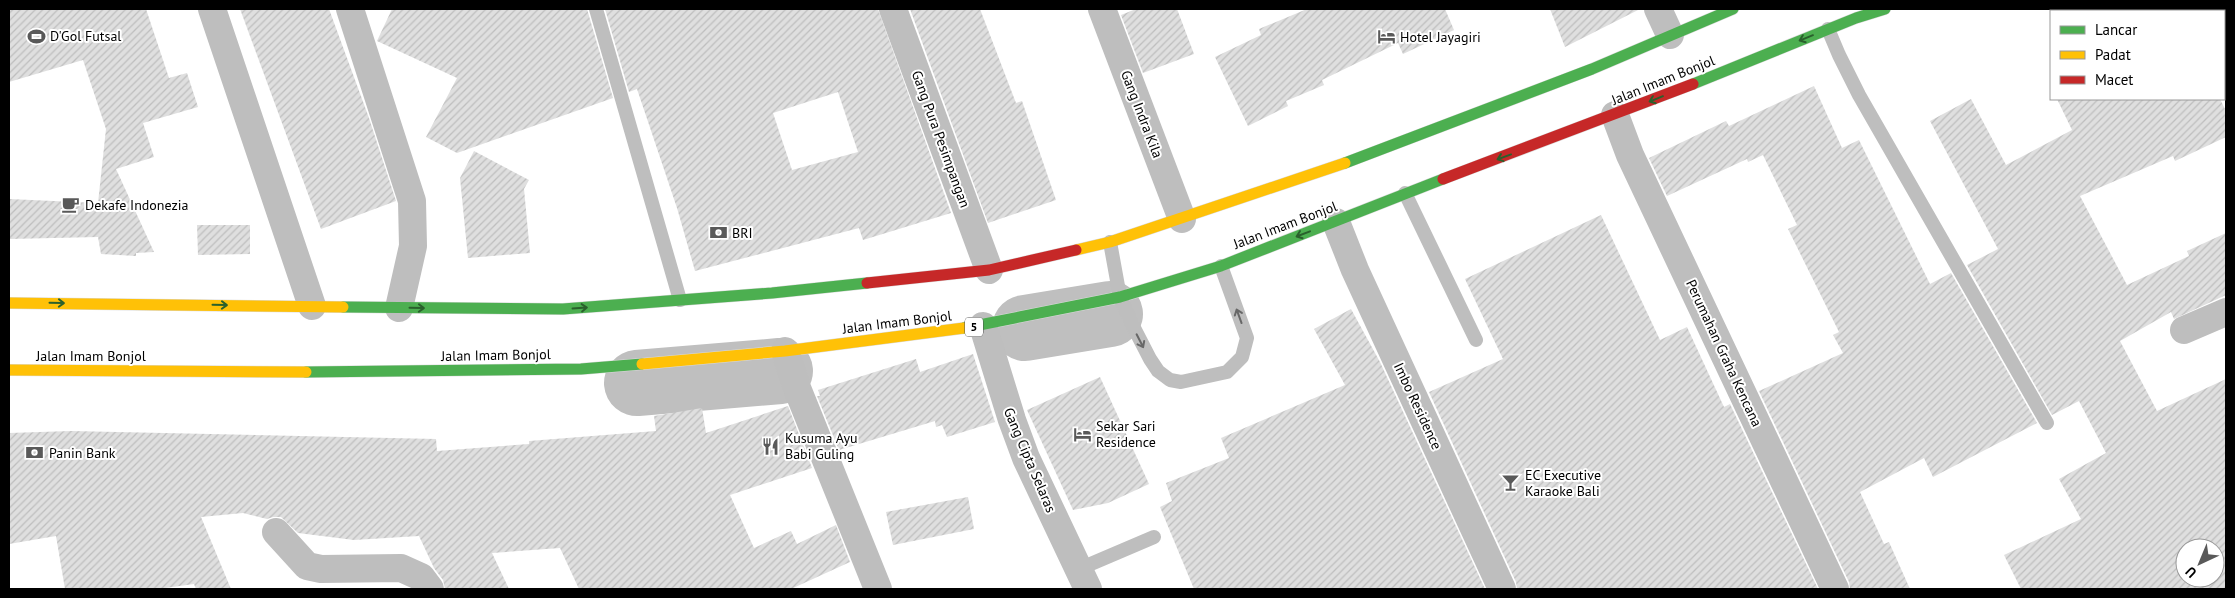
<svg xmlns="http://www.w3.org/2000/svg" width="2235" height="598" viewBox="0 0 2235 598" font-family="'PT Sans',sans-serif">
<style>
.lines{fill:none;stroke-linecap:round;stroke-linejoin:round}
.river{stroke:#bfbfbf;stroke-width:66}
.building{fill:url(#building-hatch);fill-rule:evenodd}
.fast-casing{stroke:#dbdbdb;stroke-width:12}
.slow-casing{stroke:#dbdbdb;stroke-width:12}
.jam-casing{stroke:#dbdbdb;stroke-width:12}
.lane{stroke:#bebebe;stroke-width:14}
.street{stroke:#bebebe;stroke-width:28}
.fast{stroke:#4caf50;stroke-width:11}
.slow{stroke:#ffc107;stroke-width:11}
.jam{stroke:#c62828;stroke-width:11}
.oneway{stroke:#2a602c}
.oneway2{stroke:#686868}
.labels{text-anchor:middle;stroke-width:4;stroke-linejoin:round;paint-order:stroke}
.shield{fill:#fff;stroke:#4c4c4c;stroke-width:1}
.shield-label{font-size:12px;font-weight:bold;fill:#000}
.poi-label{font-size:14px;fill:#000;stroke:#fff;text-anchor:start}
.street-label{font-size:14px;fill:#000;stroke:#fff}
</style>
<defs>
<pattern id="building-hatch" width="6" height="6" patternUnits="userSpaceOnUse" patternTransform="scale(1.25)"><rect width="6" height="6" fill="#dfdfdf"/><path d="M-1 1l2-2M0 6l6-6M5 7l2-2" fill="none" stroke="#bebebe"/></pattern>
</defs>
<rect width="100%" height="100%" fill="#fff"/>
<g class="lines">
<g class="river">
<path d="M1025,328L1110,314"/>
<path d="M637,383L780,371"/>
</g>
</g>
<g class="building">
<path d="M9,9H146L169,78L187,73L198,107L143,123L154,157L116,169L154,252L136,253V256L101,254L98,237L9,239V199L98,203L106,129L83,60L9,82Z"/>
<path d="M240,9H329L369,118L396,201L321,229Z"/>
<path d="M392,9H587L613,98L457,153L426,137L457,78L377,41Z"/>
<path d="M605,9H878L951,213L863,240L859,228L695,271L677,208L637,89L629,92ZM838,92L858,152L792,170L773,113Z"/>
<path d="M910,9H980L1016,103L1022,101L1056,200L988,223Z"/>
<path d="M1136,9H1177L1194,54L1143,73L1121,15Z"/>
<path d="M1307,9H1445L1454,30L1403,54L1398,43L1322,80L1324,85L1286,101L1288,106L1248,126L1215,57L1261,35L1259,29Z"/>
<path d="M1550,9H1640L1565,47Z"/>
<path d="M1814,86L1842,148L1859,140L1930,284L1951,273L2037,423L1933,477L1924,458L1860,492L1884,544L1889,542L1910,589H1850L1849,582L1759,391L1843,353L1833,335L1839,332L1788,229L1797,225L1763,155L1748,162L1747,159L1667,196L1649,158L1726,121L1729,126Z"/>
<path d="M1971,99L2006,165L2072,130L2057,99H2220L2226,111V137L2175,161L2173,156L2080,196L2127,285L2189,256L2187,251L2226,233V295L2174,319L2171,312L2120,341L2157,411L2226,379V589H2021L2004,555L2081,519L2059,479L2106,453L2079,401L2052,415L1967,265L1998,249L1930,121ZM2185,548H2215V578H2185Z"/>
<path d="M474,151L529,180L524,189L530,253L468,258L460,178Z"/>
<path d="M1601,215L1660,340L1687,327L1724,407L1730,404L1818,589H1517L1516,582L1429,392L1503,359L1465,279Z"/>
<path d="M197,225H250V254L198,255Z"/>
<path d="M1351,309L1380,362L1485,589H1194L1160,507L1172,501L1166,483L1229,458L1221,438L1345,385L1314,329Z"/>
<path d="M973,354L995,422L947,437L942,425L936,427L935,421L839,450L817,396H820L818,390L916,359L920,372Z"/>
<path d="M1100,377L1149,484L1108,503L1073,510L1027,410Z"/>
<path d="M788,406L812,468L730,495L754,548L791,531L797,544L836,525L850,562L791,589H579L560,548L492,553L509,589H445L443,580L434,568L419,536L354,540L298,533L281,517H273L267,519L243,513L201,517L231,589H196L194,584L158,589H65L56,536L9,544V433L71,431L436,439L437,451L529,444V441L656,431L654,416L702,408L706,433Z"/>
<path d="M968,497L974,529L893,545L886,512Z"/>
</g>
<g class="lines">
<defs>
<g id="fast">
<path d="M1693,84L1856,18L1885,9"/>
<path d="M1345,163L1592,69L1733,9"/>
<path d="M343,307L563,309L772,293L867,283"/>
<path d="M964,328L1120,297L1221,266L1443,179"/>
<path d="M306,372L581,369L642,364"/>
</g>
<g id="slow">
<path d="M1076,250L1110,242L1345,163"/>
<path d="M9,303L343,307"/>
<path d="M642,364L785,351L964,328"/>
<path d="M9,370L306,372"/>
</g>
<g id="jam">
<path d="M1443,179L1693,84"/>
<path d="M867,283L989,270L1076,250"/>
</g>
</defs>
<use href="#fast" class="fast-casing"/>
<use href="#slow" class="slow-casing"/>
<use href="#jam" class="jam-casing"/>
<g class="lane">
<path d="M596,9L680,300"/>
<path d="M1828,29L1839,55L1859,95L2047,423"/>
<path d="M1405,193L1476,340"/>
<path d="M1110,242L1120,297L1132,324L1150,359L1158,371L1170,380L1181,382L1227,372L1242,357L1247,338L1221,266"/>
<path d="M1079,569L1154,537"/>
</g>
<g class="street">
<path d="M212,9L312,306"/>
<path d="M350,9L412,201L413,246L399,308"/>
<path d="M893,9L989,270"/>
<path d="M1102,9L1182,219"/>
<path d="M1658,9L1670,35"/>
<path d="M1615,115L1630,155L1835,589"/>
<path d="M1336,222L1355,270L1502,589"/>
<path d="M983,326L1012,420L1026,458L1088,589"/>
<path d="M2184,330L2226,312"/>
<path d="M785,351L797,388L878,589"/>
<path d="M276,532L307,566L321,569L401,568L421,577L430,589"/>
</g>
<use href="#fast" class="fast"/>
<use href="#slow" class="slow"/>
<use href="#jam" class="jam"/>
</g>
<defs><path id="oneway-shaft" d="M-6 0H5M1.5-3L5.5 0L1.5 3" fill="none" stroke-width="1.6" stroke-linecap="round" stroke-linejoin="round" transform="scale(1.25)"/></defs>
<g class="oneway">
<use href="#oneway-shaft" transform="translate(1806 38) rotate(158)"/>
<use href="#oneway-shaft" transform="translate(1656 99) rotate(158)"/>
<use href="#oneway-shaft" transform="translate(1504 157) rotate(160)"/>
<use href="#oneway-shaft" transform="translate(1303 234) rotate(159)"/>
<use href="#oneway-shaft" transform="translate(57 303) rotate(1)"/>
<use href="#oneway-shaft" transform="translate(220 305) rotate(1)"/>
<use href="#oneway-shaft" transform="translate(417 308) rotate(1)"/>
<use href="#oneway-shaft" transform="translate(580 308) rotate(-4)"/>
</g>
<g class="oneway2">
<use href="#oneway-shaft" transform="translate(1239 316) rotate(-110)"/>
<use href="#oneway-shaft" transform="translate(1140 341) rotate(63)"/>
</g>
<defs>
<symbol id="stadium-bare" viewBox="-9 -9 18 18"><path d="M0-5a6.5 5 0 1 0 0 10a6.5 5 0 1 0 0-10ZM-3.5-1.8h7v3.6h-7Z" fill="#595959" stroke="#fff" stroke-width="2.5" paint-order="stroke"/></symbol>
<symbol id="hotel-bare" viewBox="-9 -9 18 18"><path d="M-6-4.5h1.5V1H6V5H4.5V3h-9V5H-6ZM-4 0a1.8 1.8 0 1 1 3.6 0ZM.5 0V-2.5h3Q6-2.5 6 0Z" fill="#595959" stroke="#fff" stroke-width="2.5" paint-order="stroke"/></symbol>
<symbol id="cafe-bare" viewBox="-9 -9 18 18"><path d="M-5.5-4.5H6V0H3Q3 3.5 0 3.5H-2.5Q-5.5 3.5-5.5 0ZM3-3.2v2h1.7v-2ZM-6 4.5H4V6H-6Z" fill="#595959" stroke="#fff" stroke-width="2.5" paint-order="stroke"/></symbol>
<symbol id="bank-bare" viewBox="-9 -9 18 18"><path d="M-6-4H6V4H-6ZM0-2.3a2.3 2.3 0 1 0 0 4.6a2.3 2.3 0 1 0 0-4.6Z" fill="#595959" stroke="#fff" stroke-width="2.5" paint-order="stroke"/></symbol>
<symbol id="restaurant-bare" viewBox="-9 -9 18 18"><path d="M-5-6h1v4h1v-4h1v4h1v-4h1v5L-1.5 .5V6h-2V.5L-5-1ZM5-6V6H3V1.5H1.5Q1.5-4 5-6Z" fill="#595959" stroke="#fff" stroke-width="2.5" paint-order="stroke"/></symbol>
<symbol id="bar-bare" viewBox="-9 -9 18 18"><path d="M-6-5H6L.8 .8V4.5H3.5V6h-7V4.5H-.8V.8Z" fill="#595959" stroke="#fff" stroke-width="2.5" paint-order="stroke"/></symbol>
</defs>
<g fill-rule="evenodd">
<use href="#stadium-bare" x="24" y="24" width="25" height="25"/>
<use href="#hotel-bare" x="1374" y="24" width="25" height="25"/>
<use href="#cafe-bare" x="58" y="192" width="25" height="25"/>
<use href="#bank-bare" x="706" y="220" width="25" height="25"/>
<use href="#hotel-bare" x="1070" y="422" width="25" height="25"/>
<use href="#restaurant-bare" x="758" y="434" width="25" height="25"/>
<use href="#bank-bare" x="22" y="440" width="25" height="25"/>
<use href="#bar-bare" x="1498" y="470" width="25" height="25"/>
</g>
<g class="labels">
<rect class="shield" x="965" y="317.5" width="18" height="19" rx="4"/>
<g class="shield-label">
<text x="974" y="331">5</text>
</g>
<g class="poi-label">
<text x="50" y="41">D'Gol Futsal</text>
<text x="1400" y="42">Hotel Jayagiri</text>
<text x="85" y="210">Dekafe Indonezia</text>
<text x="732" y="238">BRI</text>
<text x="1096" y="431">Sekar Sari<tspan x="1096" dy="16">Residence</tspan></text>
<text x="785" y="443">Kusuma Ayu<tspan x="785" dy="16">Babi Guling</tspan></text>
<text x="49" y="458">Panin Bank</text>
<text x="1525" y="480">EC Executive<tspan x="1525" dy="16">Karaoke Bali</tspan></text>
</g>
<g class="street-label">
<text transform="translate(1663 80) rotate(-22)" y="5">Jalan Imam Bonjol</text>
<text transform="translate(1142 114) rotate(69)" y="5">Gang Indra Kila</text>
<text transform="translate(941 139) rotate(70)" y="5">Gang Pura Pesimpangan</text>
<text transform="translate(1285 225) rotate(-21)" y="5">Jalan Imam Bonjol</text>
<text transform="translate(897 322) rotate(-7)" y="5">Jalan Imam Bonjol</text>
<text transform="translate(1724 353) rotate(65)" y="5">Perumahan Graha Kencana</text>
<text transform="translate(496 355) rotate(-1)" y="5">Jalan Imam Bonjol</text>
<text x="91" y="361">Jalan Imam Bonjol</text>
<text transform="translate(1418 406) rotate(65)" y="5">Imbo Residence</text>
<text transform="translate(1030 460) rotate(67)" y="5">Gang Cipta Selaras</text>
</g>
</g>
<rect width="2235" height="598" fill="none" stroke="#000000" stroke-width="20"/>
<rect x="2050" y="10" width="175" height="90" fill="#ffffff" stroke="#999999"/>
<rect x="2060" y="26" width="25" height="8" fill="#4caf50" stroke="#999999"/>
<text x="2095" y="35" font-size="15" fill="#000000">Lancar</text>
<rect x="2060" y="51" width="25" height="8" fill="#ffc107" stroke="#999999"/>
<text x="2095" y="60" font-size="15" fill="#000000">Padat</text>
<rect x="2060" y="76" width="25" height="8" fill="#c62828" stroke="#999999"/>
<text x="2095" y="85" font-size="15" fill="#000000">Macet</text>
<g transform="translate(2200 563) rotate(224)"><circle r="24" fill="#ffffff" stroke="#999999"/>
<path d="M0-4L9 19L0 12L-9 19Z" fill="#595959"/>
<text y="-8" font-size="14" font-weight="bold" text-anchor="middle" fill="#000000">U</text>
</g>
</svg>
